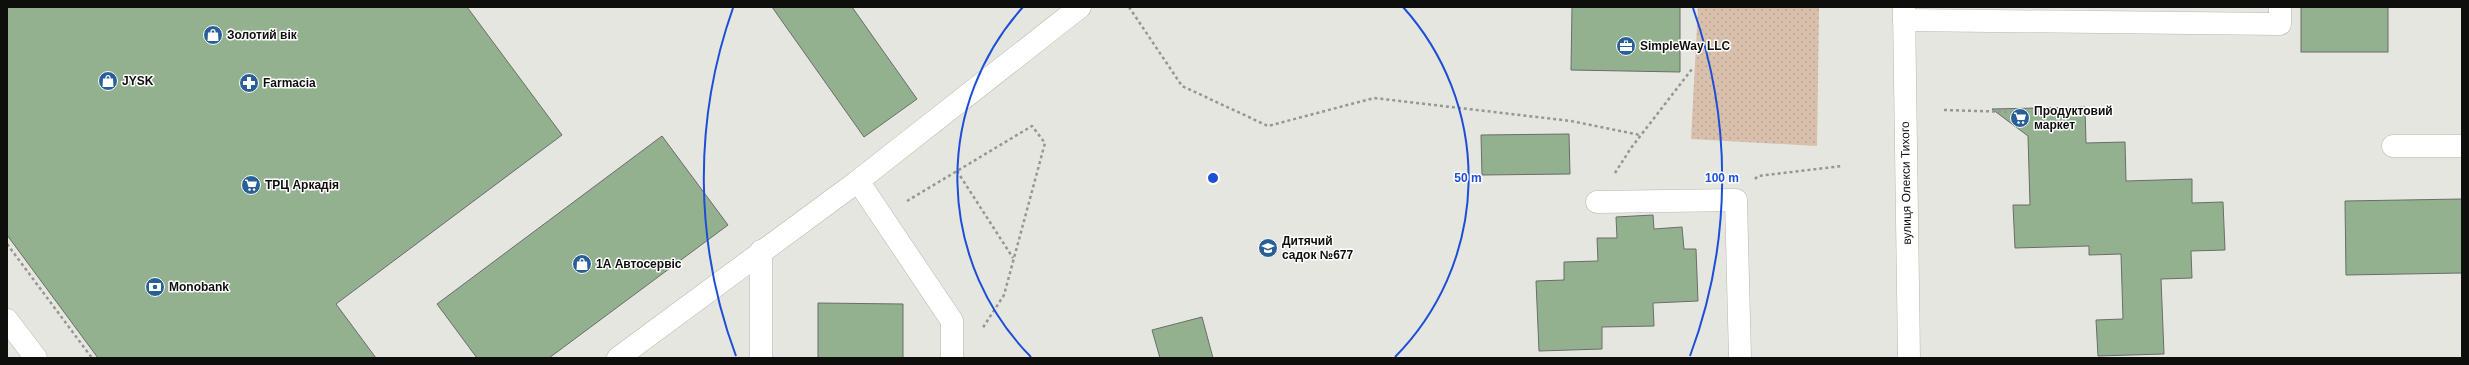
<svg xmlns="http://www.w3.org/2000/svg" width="2469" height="365" viewBox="0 0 2469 365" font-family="Arial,sans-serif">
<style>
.park{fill:url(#park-dots)}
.building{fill:#93b18f;stroke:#6a6d69}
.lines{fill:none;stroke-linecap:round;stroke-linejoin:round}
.minor-casing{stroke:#b6b7b1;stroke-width:23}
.major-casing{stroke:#b6b7b1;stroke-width:23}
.path{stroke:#969692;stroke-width:2.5;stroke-dasharray:3 3;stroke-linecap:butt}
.minor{stroke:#fff;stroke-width:22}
.major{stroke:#fff;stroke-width:22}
.ring{fill:none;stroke:#1d4ed8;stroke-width:2}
.labels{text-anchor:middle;stroke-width:3;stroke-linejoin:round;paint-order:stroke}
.poi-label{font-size:12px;font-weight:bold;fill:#0e0e0d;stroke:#fff;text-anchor:start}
.street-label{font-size:12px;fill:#0e0e0d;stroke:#fff}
.centre{fill:#1d4ed8;stroke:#fff;stroke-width:2}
.ring-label{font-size:12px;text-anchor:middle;font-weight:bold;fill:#1d4ed8;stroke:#fff;stroke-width:3;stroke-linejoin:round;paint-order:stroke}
</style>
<defs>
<pattern id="park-dots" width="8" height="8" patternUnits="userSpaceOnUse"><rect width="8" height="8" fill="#d9c0ad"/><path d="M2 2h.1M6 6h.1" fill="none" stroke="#b9a494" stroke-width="1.8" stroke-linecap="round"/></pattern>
</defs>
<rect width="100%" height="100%" fill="#e6e6e1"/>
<path class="park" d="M1698,7H1819L1817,146L1691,139Z"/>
<g class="building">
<path d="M7,7H467L562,135L336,304L376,358H98L7,235Z"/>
<path d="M772,7H852L917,99L864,137Z"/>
<path d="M1572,7H1680V72L1571,70Z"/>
<rect x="2301" y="7" width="87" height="45"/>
<path d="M2085,107L2086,143L2125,142L2126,181L2192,179V203L2223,202L2225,250L2191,251L2192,278L2161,279L2164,354L2098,356L2096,320L2123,319L2121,254L2089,255V246L2015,248L2013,205H2030L2028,136L1992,109Z"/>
<path d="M1569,134L1570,174L1482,175L1481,135Z"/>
<path d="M662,136L728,225L549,358H477L437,304Z"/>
<path d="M2462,199V273L2346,275L2345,201Z"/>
<path d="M1653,215L1654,229L1682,227L1684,249H1696L1698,301L1653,303L1654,326L1602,327V349L1539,351L1536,281L1564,280V262L1598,261L1597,238H1617L1616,217Z"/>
<path d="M818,303L903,304V358H818Z"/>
<path d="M1202,317L1213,358H1160L1152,330Z"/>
</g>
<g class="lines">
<defs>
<g id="minor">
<path d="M1904,7L1909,358"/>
<path d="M1904,20L2280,24V7"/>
<path d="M2393,146H2462"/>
<path d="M858,181L952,321V358"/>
<path d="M1597,202L1736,200L1740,358"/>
<path d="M618,358L858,181L1080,7"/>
<path d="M761,358V251"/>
</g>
<path id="major" d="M7,320L36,358"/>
</defs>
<use href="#minor" class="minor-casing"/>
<use href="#major" class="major-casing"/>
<g class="path">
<path d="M1129,7L1182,86L1268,126L1374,98L1571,121L1640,135"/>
<path d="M1944,110L2011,112"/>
<path d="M957,171L1013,258"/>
<path d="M1615,173L1631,148L1692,69"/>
<path d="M1755,179L1758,176L1842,166"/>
<path d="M907,201L1032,126L1045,143L1004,295L982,329"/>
<path d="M7,244L92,358"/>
</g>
<use href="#minor" class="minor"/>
<use href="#major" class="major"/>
</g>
<g class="ring">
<path d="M1031 357A255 255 0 0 1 1023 7M1403 7A255 255 0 0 1 1395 357"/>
<path d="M736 356A509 509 0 0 1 733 8M1693 8A509 509 0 0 1 1690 356"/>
</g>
<defs>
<symbol id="shop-disc" viewBox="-11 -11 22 22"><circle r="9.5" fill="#285f97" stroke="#fff"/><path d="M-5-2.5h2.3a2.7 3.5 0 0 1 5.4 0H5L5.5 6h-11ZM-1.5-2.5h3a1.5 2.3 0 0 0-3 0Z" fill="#fff"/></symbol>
<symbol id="office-disc" viewBox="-11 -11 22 22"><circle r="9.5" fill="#285f97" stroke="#fff"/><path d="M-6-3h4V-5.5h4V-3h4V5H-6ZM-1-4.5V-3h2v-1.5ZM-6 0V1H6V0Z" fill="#fff"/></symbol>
<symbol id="pharmacy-disc" viewBox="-11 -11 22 22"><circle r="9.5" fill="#285f97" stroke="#fff"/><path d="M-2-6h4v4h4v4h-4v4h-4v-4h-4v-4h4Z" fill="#fff"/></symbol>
<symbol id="supermarket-disc" viewBox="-11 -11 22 22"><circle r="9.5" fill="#285f97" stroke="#fff"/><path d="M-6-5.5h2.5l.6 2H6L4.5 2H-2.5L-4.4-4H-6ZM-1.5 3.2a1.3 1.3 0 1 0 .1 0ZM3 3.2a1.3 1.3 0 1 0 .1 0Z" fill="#fff"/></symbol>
<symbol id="school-disc" viewBox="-11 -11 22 22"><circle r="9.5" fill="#285f97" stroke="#fff"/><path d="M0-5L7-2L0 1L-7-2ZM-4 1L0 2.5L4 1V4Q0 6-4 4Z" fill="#fff"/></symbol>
<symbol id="bank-disc" viewBox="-11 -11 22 22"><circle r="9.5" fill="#285f97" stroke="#fff"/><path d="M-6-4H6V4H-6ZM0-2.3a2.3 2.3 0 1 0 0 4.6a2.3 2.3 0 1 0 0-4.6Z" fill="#fff"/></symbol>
</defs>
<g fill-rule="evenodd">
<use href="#shop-disc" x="202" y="24" width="22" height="22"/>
<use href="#office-disc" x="1615" y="35" width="22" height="22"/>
<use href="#shop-disc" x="97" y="70" width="22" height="22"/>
<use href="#pharmacy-disc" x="238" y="72" width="22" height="22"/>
<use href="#supermarket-disc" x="2009" y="107" width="22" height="22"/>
<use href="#supermarket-disc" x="240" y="174" width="22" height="22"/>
<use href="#school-disc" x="1257" y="237" width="22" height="22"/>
<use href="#shop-disc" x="571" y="253" width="22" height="22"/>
<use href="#bank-disc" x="144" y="276" width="22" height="22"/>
</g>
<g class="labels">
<g class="poi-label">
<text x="227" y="39">Золотий вік</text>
<text x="1640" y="50">SimpleWay LLC</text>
<text x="122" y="85">JYSK</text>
<text x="263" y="87">Farmacia</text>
<text x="2034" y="115">Продуктовий<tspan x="2034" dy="14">маркет</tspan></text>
<text x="265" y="189">ТРЦ Аркадія</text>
<text x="1282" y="245">Дитячий<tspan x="1282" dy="14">садок №677</tspan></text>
<text x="596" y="268">1А Автосервіс</text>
<text x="169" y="291">Monobank</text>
</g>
<g class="street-label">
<text transform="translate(1906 183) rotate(-91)" y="4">вулиця Олекси Тихого</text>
</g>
</g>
<circle cx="1213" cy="178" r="6" class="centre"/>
<g class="ring-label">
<text x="1468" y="182">50 m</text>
<text x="1722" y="182">100 m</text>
</g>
<rect width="2469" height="365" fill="none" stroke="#0e0e0d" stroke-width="16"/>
</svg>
